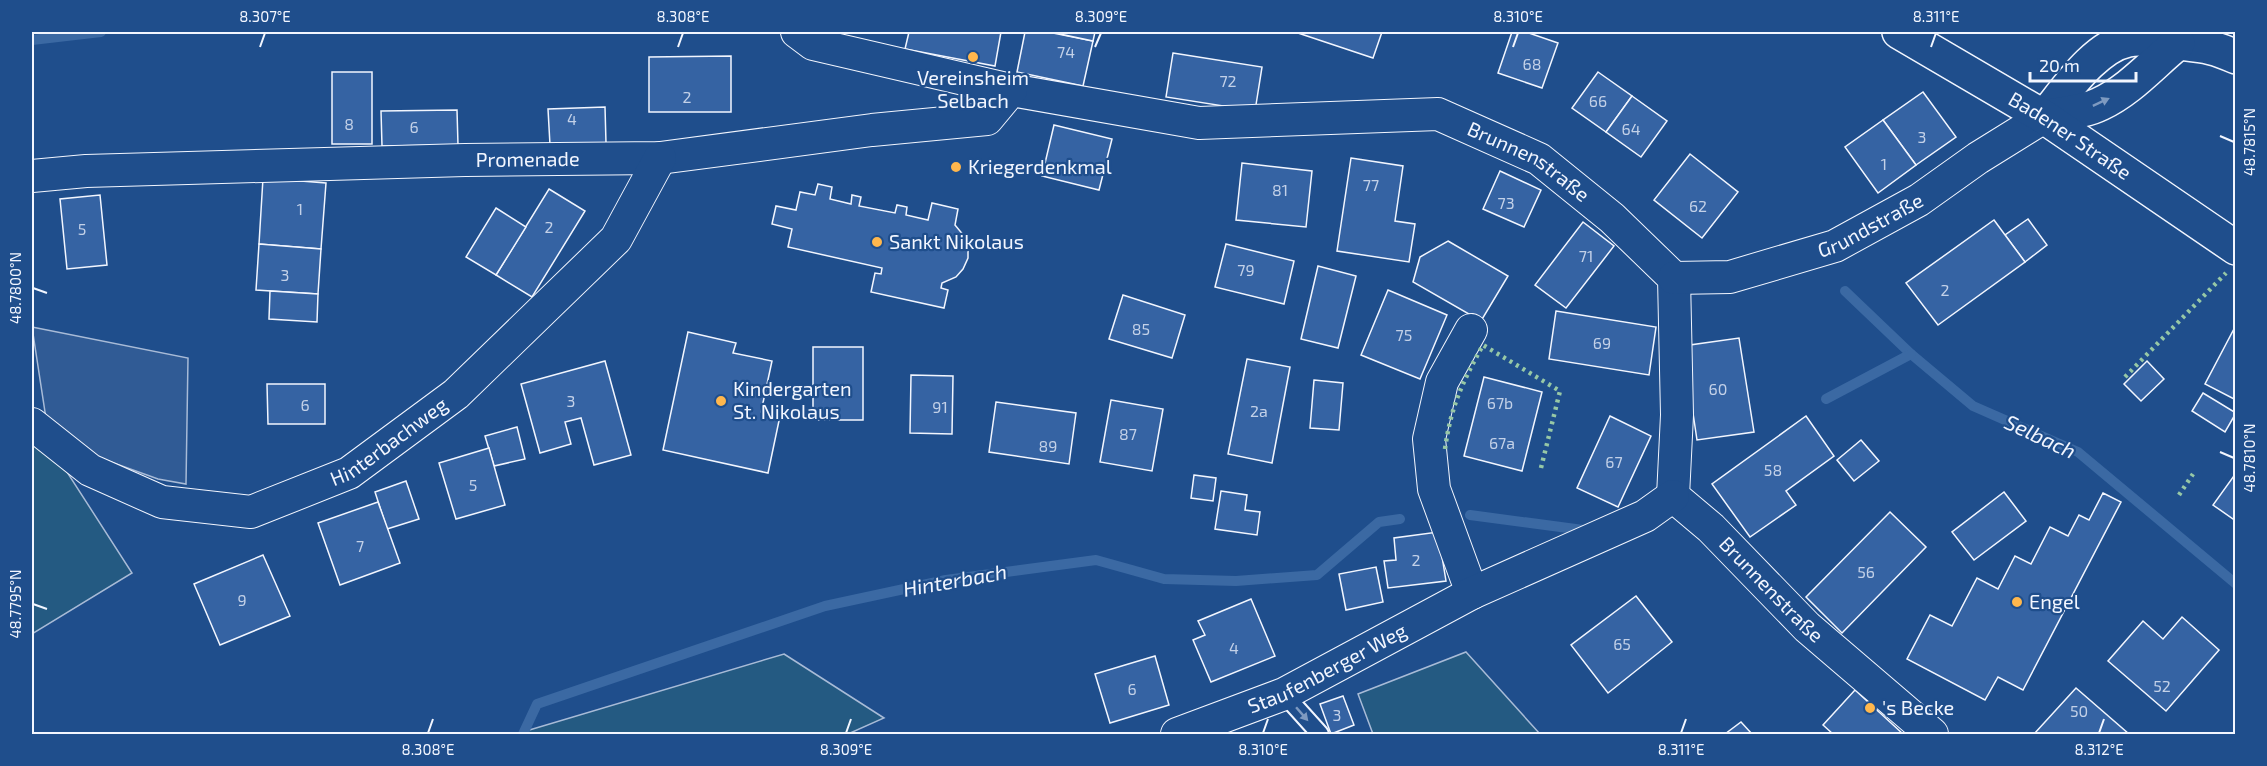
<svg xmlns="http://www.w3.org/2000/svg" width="2267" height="766" viewBox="0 0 2267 766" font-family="'Exo 2',sans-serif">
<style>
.green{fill:#245a82;stroke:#a8bbd7;stroke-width:1.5}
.parking{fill:#305b95;stroke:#a8bbd7;stroke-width:1.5}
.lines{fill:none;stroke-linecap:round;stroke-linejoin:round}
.stream{stroke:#3b69a3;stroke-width:10}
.building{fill:#3563a3;stroke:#f2f6ff;stroke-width:1.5}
.service-casing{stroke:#f2f6ff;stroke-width:20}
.minor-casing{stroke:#f2f6ff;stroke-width:34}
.tertiary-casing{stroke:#f2f6ff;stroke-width:36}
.secondary-casing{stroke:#f2f6ff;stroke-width:36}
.service{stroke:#1f4e8c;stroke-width:16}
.minor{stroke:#1f4e8c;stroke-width:32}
.tertiary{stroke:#1f4e8c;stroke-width:33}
.secondary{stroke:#1f4e8c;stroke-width:33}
.hedge{stroke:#97c8a6;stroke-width:4.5;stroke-dasharray:3 4.5;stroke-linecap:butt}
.oneway{fill:#7e9ac0}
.ticks{fill:none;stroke:#f2f6ff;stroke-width:2}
.poi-dot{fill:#ffb74d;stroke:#1f4e8c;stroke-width:2}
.labels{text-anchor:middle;stroke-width:4.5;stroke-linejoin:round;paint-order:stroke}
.number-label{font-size:16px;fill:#c3d1e8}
.poi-label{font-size:20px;fill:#f2f6ff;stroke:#1f4e8c;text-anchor:start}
.street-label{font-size:20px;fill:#f2f6ff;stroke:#1f4e8c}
.water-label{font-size:21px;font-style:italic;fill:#f2f6ff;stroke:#1f4e8c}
.neatline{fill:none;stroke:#f2f6ff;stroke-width:2}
.ticks-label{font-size:15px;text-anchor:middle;fill:#f2f6ff}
</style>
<rect width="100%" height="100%" fill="#1f4e8c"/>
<g class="green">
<path d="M32,424L40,430L132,573L32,634Z"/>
<path d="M1466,652L1540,734H1373L1358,694Z"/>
<path d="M784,654L884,718L848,734H516Z"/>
</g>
<path class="parking" d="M32,327L188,358L186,484L158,479L97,457L47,425Z"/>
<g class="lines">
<g class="stream">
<path d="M32,40L101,32"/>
<path d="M1845,291L1911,354L1973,406L2078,452L2236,584"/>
<path d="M1826,399L1911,354"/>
<path d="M1470,515L1583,530"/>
<path d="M523,734L537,704L825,606L946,580L1096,560L1164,579L1236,581L1317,575L1379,522L1400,519"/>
</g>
</g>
<g class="building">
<path d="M909,32H1001L995,66L905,49Z"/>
<path d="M1025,32H1048L1093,41L1083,86L1017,72Z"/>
<path d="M1061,32H1095L1093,41L1060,34Z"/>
<path d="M1295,32H1382L1373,58Z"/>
<path d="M1512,32H1526L1558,43L1542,88L1498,73Z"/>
<path d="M1173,53L1262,67L1255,111L1166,97Z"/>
<path d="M731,56V112H649V57Z"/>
<rect x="332" y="72" width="40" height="72"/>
<path d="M1598,72L1632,96L1606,132L1572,108Z"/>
<path d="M1923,92L1956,137L1916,165L1883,120Z"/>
<path d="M1632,96L1667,121L1641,157L1606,132Z"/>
<path d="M605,107L606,143L550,145L548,109Z"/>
<path d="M457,110L458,145L382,146L381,111Z"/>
<path d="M1883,120L1916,165L1878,193L1845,147Z"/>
<path d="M1054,125L1112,139L1099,190L1042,176Z"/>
<path d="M1690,154L1738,192L1702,238L1654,200Z"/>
<path d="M1351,158L1403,166L1395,221L1415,224L1409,262L1337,251Z"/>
<path d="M1242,163L1312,171L1306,227L1236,220Z"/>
<path d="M1500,171L1541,190L1524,227L1483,209Z"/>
<path d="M263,178L326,183L321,249L259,244Z"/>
<path d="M818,184L832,187L830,199L851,204L852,195L861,197L859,206L895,213L897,205L907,207L906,215L928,220L932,203L958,209L955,225L965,237L968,247V258L963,269L956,277L942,283L941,288L948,290L944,308L871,292L875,273L881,274L882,268L788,247L792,229L772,224L776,206L796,210L800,192L815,195Z"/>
<path d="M549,189L585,211L532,297L496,275Z"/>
<path d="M100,195L107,265L67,269L60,199Z"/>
<path d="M496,208L526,227L496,275L466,257Z"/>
<path d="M2028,219L2047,245L2025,262L2005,235Z"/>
<path d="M1994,220L2025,262L1938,325L1906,283Z"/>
<path d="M1583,222L1614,246L1566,308L1535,285Z"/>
<path d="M1448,241L1508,276L1481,321L1413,282L1420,257Z"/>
<path d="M259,244L321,249L318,294L256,290Z"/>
<path d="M1226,244L1294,261L1284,304L1215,287Z"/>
<path d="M1318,266L1356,276L1338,348L1301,339Z"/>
<path d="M1388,290L1447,315L1420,379L1361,355Z"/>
<path d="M270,291L318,294L317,322L269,319Z"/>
<path d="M1123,295L1185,315L1172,358L1109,339Z"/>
<path d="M1556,311L1656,327L1649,375L1549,359Z"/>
<path d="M2235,327H2236V400L2205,384Z"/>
<path d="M688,332L736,343L733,353L772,361L761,412L780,416L768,473L663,450Z"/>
<path d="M1739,338L1754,432L1697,440L1683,346Z"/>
<rect x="813" y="347" width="50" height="73"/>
<path d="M1247,359L1290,367L1272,463L1228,454Z"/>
<path d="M605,361L631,455L594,465L581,418L565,422L571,444L540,453L521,384Z"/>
<path d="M2147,361L2164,379L2141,401L2124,384Z"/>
<path d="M911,375L953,376L952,434L910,433Z"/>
<path d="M1484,377L1542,392L1522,471L1464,456Z"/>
<path d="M1314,380L1343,383L1339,430L1310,428Z"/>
<path d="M267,384H325V424H268Z"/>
<path d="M2203,393L2236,413L2225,432L2192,411Z"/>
<path d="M1111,400L1163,409L1152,471L1100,462Z"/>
<path d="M996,402L1076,413L1069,464L989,452Z"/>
<path d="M1610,416L1651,436L1618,507L1577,488Z"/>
<path d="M1806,416L1834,456L1786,491L1796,505L1750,537L1712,484Z"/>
<path d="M517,427L525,459L494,466L485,436Z"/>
<path d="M1861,440L1879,461L1854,481L1837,460Z"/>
<path d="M489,448L505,505L456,519L439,463Z"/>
<path d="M2236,473V521L2213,505Z"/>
<path d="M1194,475L1216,478L1213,501L1191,498Z"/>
<path d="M406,481L419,519L387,529L375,492Z"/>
<path d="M1221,491L1247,495L1245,510L1260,512L1257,535L1215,529Z"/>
<path d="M2004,492L2026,521L1974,560L1952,532Z"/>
<path d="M2103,493L2121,502L2023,690L1998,677L1985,700L1907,659L1930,615L1952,626L1977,578L1998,589L2015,556L2031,564L2050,527L2068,536L2079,515L2089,520Z"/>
<path d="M378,502L400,563L340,585L318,523Z"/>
<path d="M1890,512L1926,547L1842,633L1806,597Z"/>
<path d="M1438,532L1446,581L1388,588L1384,561L1396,560L1394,538Z"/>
<path d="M263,555L290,616L220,645L194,584Z"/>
<path d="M1376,567L1383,602L1346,610L1339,574Z"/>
<path d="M1636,596L1672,642L1608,693L1571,645Z"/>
<path d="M1251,599L1275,656L1211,682L1193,640L1205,635L1198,621Z"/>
<path d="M2182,617L2219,650L2166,711L2108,661L2143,621L2163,639Z"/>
<path d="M1155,656L1169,705L1110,723L1095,674Z"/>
<path d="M2076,688L2129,734H2034Z"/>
<path d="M1855,690L1903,734H1833L1823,725Z"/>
<path d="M1343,696L1354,725L1331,734L1320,704Z"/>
<path d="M1741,722L1752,734H1725Z"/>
</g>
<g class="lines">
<defs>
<path id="service" d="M1284,694L1320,734"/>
<g id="minor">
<path id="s1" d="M797,32L813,44L1011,90L1199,123L1438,114L1539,159L1612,218L1674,278L1677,415L1673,496L1711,528L1807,627L1932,734"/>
<path id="s2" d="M32,176L86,171L465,160L660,158L872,130L987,119L1011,90"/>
<path id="s3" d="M1674,278L1730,277L1835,246L1919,200L1978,158L2044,117"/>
<path d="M1471,330L1442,382L1429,439L1434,489L1472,593"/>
<path id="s4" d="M32,424L90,470L162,502L251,512L349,473L456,394L616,239L660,158"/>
<path id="s5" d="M1177,734L1284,694L1472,593L1645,516L1673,496"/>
</g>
<g id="tertiary">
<path d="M2044,117C2065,92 2094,47 2128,40C2144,37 2161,41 2178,43C2203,46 2212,46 2236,57"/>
<path d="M2044,117C2062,113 2084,112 2100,104C2130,90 2152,64 2178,43"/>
</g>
<g id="secondary">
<path id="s6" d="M1899,32L2044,117L2236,248"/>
</g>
</defs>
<use href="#service" class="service-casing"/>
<use href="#minor" class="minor-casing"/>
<use href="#tertiary" class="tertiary-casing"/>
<use href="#secondary" class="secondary-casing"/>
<use href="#service" class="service"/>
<use href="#minor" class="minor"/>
<use href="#tertiary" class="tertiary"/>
<use href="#secondary" class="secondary"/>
<g class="hedge">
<path d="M2125,377L2226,273"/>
<path d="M1445,449C1451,406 1462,383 1483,345L1560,391L1540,472"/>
<path d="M2179,495L2193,474"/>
</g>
</g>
<defs><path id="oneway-solid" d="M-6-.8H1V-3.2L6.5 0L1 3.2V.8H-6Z" transform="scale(1.5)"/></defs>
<g class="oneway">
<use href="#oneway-solid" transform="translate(2101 102) rotate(-25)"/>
<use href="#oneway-solid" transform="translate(1302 714) rotate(49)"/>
</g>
<path class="ticks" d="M260,47L265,33M678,47L683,33M1095,47L1101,33M1513,47L1518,33M1931,47L1936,33M2220,136L2234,142M33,288L47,293M2220,452L2234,458M33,604L47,609M428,733L433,719M846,733L851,719M1263,733L1268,719M1681,733L1686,719M2099,733L2104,719"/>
<g class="poi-dot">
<circle cx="973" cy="57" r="6"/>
<circle cx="956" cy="167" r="6"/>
<circle cx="877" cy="242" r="6"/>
<circle cx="721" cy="401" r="6"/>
<circle cx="2017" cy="602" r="6"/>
<circle cx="1870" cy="708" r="6"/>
</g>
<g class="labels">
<g class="number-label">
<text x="1066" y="58">74</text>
<text x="1532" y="70">68</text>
<text x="1228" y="87">72</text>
<text x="687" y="103">2</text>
<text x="1598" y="107">66</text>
<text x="572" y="125">4</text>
<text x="349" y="130">8</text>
<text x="414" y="133">6</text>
<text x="1631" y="135">64</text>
<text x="1922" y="143">3</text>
<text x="1884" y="170">1</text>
<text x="1371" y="191">77</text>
<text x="1280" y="196">81</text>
<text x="1506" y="209">73</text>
<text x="1698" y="212">62</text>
<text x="300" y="215">1</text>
<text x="549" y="233">2</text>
<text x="82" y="235">5</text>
<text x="1586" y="262">71</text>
<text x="1246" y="276">79</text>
<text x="285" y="281">3</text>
<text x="1945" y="296">2</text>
<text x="1141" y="335">85</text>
<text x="1404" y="341">75</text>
<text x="1602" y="349">69</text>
<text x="1718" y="395">60</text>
<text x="571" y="407">3</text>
<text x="1500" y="409">67b</text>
<text x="305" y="411">6</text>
<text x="940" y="413">91</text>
<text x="1259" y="417">2a</text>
<text x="1128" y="440">87</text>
<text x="1502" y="449">67a</text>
<text x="1048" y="452">89</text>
<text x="1614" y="468">67</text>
<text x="1773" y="476">58</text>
<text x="473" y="491">5</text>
<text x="360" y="552">7</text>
<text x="1416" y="566">2</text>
<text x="1866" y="578">56</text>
<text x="242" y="606">9</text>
<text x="1622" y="650">65</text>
<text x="1234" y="654">4</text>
<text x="2162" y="692">52</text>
<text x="1132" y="695">6</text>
<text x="2079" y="717">50</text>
<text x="1337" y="721">3</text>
</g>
<g class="poi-label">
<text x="973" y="85" text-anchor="middle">Vereinsheim<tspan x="973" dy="23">Selbach</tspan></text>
<text x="968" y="174">Kriegerdenkmal</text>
<text x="889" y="249">Sankt Nikolaus</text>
<text x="733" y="396">Kindergarten<tspan x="733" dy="23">St. Nikolaus</tspan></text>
<text x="2029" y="609">Engel</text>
<text x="1882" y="715">'s Becke</text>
</g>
<g class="street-label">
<text dy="7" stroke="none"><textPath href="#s6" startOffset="200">Badener Straße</textPath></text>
<text dy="7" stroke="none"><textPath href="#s2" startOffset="496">Promenade</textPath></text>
<text dy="7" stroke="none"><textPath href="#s1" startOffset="756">Brunnenstraße</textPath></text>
<text dy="7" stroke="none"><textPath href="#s3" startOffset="206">Grundstraße</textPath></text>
<text dy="7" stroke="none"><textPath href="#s4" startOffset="398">Hinterbachweg</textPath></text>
<text dy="7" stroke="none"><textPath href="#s1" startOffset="1298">Brunnenstraße</textPath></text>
<text dy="7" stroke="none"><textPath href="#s5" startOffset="164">Staufenberger Weg</textPath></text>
</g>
<g class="water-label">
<text transform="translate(2040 437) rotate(25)" y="7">Selbach</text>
<text transform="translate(955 581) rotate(-10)" y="7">Hinterbach</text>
</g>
</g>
<rect width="2267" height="766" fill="none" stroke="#1f4e8c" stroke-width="66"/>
<path d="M2030 72v9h106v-9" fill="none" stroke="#f2f6ff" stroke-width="3"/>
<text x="2039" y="72" font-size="18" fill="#f2f6ff" stroke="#1f4e8c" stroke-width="4.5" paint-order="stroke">20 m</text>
<rect x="33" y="33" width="2201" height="700" class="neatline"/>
<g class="ticks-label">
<text x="265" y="22">8.307°E</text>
<text x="683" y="22">8.308°E</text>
<text x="1101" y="22">8.309°E</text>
<text x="1518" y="22">8.310°E</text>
<text x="1936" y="22">8.311°E</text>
<text transform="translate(2250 142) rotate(-90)" y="5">48.7815°N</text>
<text transform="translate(16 288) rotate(-90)" y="5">48.7800°N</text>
<text transform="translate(2250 458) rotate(-90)" y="5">48.7810°N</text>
<text transform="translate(16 604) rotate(-90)" y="5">48.7795°N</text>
<text x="428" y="755">8.308°E</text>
<text x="846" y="755">8.309°E</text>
<text x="1263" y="755">8.310°E</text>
<text x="1681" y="755">8.311°E</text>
<text x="2099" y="755">8.312°E</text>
</g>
</svg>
